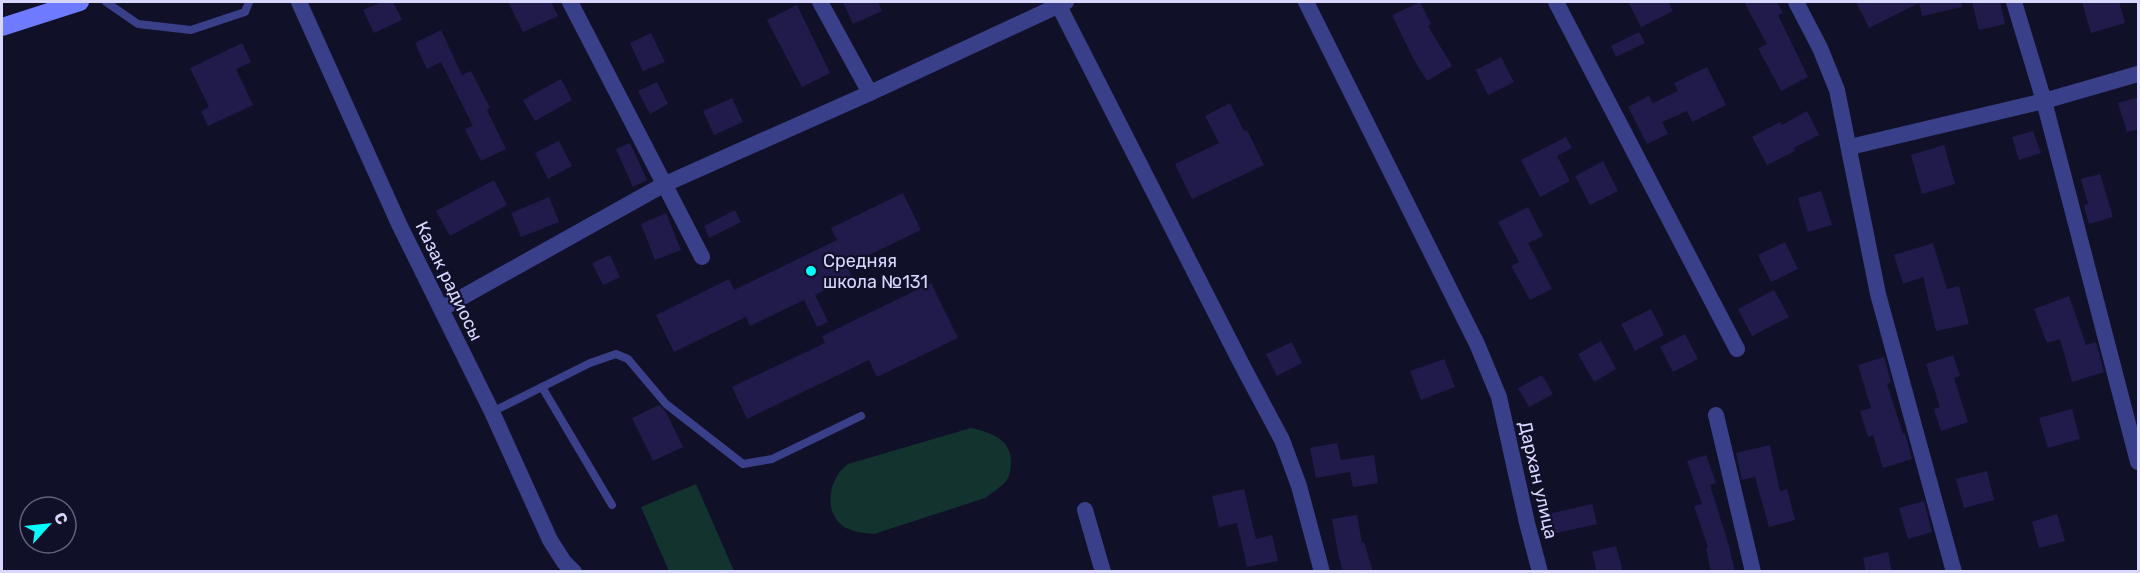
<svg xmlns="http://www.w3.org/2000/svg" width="2140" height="573" viewBox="0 0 2140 573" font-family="Rubik,sans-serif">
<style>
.green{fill:#12332e}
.building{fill:#201b4a}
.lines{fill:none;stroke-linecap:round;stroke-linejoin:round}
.lane{stroke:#3a3f89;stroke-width:8}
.street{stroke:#3a3f89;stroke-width:16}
.secondary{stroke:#6e7aff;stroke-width:18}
.poi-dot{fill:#03fffe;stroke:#111029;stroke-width:2}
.labels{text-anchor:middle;stroke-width:4.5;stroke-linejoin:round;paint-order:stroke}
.poi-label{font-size:18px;fill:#d8d7ff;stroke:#111029;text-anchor:start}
.street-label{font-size:18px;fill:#d8d7ff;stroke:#111029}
</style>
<rect width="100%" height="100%" fill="#111029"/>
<g class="green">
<path d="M971,428C990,432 1011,439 1011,461C1011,468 1010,475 1007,480C1001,487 992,493 985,498L874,534C865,533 854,532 846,528C822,514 828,478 848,464Z"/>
<path d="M696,484L734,571H669L641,507Z"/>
</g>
<g class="building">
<path d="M382,2H393L402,20L374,33L363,10Z"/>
<path d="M508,2H551L558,16L523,32Z"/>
<path d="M843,2H878L882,11L853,24Z"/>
<path d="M1420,2L1431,24L1428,26L1452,66L1427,81L1413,58L1392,15Z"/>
<path d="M1628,2H1668L1673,11L1641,27Z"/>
<path d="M1744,2H1777L1783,13L1778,15L1808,77L1781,91L1758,48L1767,44Z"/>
<path d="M1856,2H1961L1962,7L1922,16L1919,3L1869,28Z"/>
<path d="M1972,2H2000L2005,24L1979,30Z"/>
<path d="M2082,2H2119L2125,23L2091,33Z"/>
<path d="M797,5L830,73L802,87L767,20Z"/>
<path d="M441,30L462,75L471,71L490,108L487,110L506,149L481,161L465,129L473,126L441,62L427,69L415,43Z"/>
<path d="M1639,32L1645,43L1616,57L1611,46Z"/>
<path d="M651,33L665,62L643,71L630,43Z"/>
<path d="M242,43L251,62L236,69L253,105L208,126L201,111L209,107L190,68Z"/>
<path d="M1501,57L1514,82L1488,95L1476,70Z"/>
<path d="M1707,67L1726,105L1692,122L1687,111L1662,122L1668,134L1647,144L1628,107L1649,96L1653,103L1678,91L1674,83Z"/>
<path d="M561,79L572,100L535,121L523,100Z"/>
<path d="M657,82L668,104L650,114L638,91Z"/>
<path d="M2139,97V129L2127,132L2118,103Z"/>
<path d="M732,98L743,122L714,135L703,111Z"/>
<path d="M1230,103L1244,131L1247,130L1264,165L1192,199L1175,164L1219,143L1205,116Z"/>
<path d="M1807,111L1819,135L1794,148L1795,151L1767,165L1752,137L1780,122L1782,125Z"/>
<path d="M2033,131L2041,153L2019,160L2012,137Z"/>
<path d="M1566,137L1572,148L1557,156L1570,181L1540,197L1521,160Z"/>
<path d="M559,141L572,166L548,179L535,153Z"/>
<path d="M630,143L647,180L633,187L616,149Z"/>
<path d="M1944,145L1955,184L1922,194L1911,155Z"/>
<path d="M1603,161L1618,191L1590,205L1575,176Z"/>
<path d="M2100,174L2113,217L2089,224L2084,206L2088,204L2081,179Z"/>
<path d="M494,180L507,205L450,236L436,211Z"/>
<path d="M1821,191L1832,225L1808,232L1798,198Z"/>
<path d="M903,193L921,230L846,266L852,276L815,295L828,322L817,327L804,300L750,326L746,317L674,352L656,315L729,279L734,290L837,240L831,228Z"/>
<path d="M549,197L559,222L521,237L511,213Z"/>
<path d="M1528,207L1543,236L1528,243L1552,289L1530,300L1511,266L1519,262L1498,222Z"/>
<path d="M735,210L741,222L709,238L704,226Z"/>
<path d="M666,213L681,250L655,260L641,224Z"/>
<path d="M1785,242L1798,269L1771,282L1758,255Z"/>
<path d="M1933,243L1947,289L1959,286L1969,324L1936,331L1923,277L1903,284L1894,255Z"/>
<path d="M610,255L620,277L603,285L592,263Z"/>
<path d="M931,283L958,338L877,377L869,360L747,419L732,387L825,343L822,336Z"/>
<path d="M1774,290L1789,317L1752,336L1738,309Z"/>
<path d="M2069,296L2086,345L2096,342L2104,372L2072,382L2060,339L2047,343L2034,309Z"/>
<path d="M1651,309L1664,335L1635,351L1621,324Z"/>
<path d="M1685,334L1698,359L1673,372L1660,347Z"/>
<path d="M1601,341L1616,369L1594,382L1578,354Z"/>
<path d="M1292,342L1302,363L1277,376L1266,354Z"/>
<path d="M1953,355L1960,376L1954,378L1968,422L1941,431L1934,409L1940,407L1926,364Z"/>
<path d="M1884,357L1891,382L1887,384L1903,434L1905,433L1912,459L1883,468L1873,435L1868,437L1860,411L1871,408L1858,365Z"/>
<path d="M1444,359L1455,387L1421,400L1410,371Z"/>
<path d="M1542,375L1553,394L1529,407L1518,388Z"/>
<path d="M659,405L666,412L683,447L653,461L632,418Z"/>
<path d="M2072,409L2080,439L2048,448L2039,418Z"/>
<path d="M1337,443L1341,460L1374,455L1378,483L1353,487L1350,472L1316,478L1310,448Z"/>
<path d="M1770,445L1780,491L1787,489L1795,520L1769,527L1755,477L1742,480L1736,453Z"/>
<path d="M1706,455L1716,483L1710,485L1729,546L1735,572H1711L1706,548L1708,547L1694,506L1702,504L1687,461Z"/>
<path d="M1987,471L1994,500L1964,508L1956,479Z"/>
<path d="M1244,489L1256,539L1272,535L1278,561L1247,567L1237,523L1219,527L1212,496Z"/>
<path d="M1924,501L1932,532L1908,539L1899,508Z"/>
<path d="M1592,504L1597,524L1552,534L1548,514Z"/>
<path d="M2057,514L2065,541L2039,548L2032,522Z"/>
<path d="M1357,515L1362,543L1364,542L1373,572H1343L1338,553L1332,519Z"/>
<path d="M1616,546L1623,572H1597L1592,552Z"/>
<path d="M1888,552L1892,572H1866L1863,558Z"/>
</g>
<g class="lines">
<g class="lane">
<path d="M106,2L138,24L191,30L245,12L249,2"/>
<path d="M542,387L612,505"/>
<path d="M492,412L590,363L616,354L628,359L666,404L743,464L772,459L861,416"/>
</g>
<g class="street">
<path d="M299,2L399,224L492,412L550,540L564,562L574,572"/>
<path d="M570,2L702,257"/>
<path d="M820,2L870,93"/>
<path d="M1057,2L1241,363L1282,440L1299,486L1322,572"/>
<path d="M1306,2L1477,344L1499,397L1527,523L1540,572"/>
<path d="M1556,2L1737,349"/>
<path d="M1796,2L1820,48L1837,90L1878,294L1954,572"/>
<path d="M2014,2L2044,101L2138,462"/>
<path d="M1850,147L2044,101L2138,74"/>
<path d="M441,309L663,185L870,93L1066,2"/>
<path d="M1716,415L1753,572"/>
<path d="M1085,510L1103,572"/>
</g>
<path class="secondary" d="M2,27L80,2"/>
</g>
<circle class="poi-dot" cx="811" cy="271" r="6"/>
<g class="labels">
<g class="poi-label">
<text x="823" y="267">Средняя<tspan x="823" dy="21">школа №131</tspan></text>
</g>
<g class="street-label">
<text transform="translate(449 281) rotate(64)" y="6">Казак радиосы</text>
<text transform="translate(1538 480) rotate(77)" y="6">Дархан улица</text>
</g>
</g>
<rect width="2140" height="573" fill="none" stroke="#d8d7ff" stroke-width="6"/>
<g transform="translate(48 525) rotate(63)"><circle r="28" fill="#111029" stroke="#61607f" stroke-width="1.5"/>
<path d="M0-4.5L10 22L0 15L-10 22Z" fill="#03fffe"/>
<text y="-9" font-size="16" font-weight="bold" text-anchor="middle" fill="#d8d7ff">С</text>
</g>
</svg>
